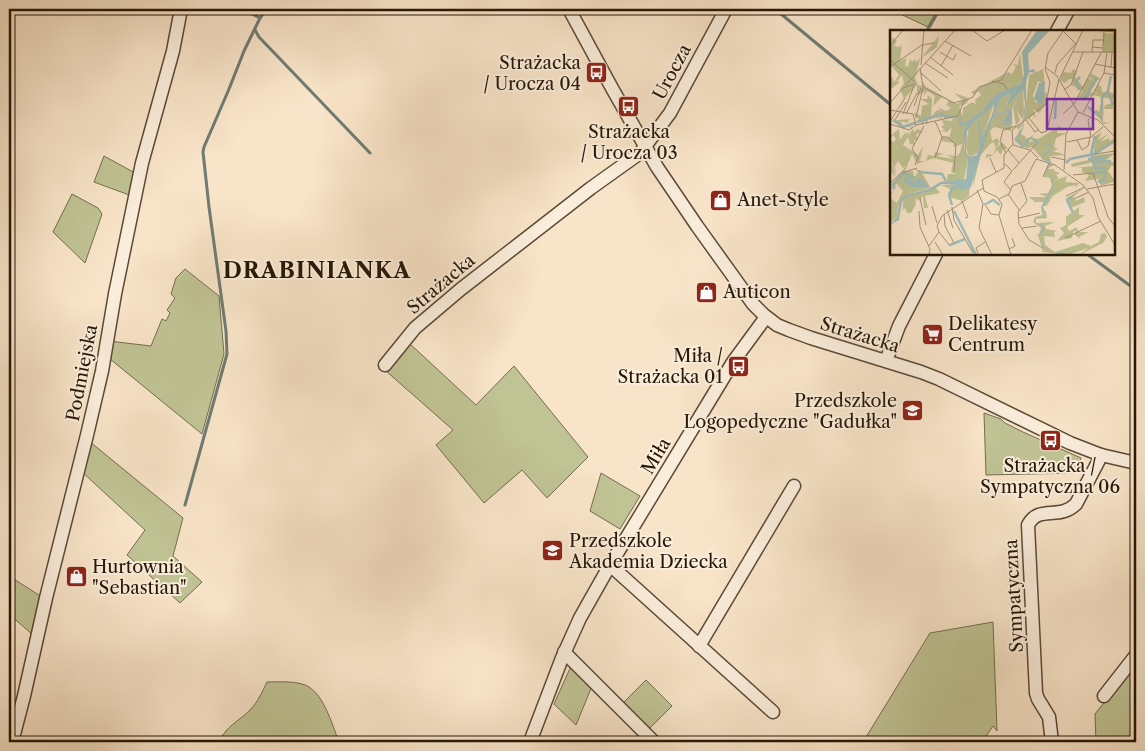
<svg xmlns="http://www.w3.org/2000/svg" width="1145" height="751" viewBox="0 0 1145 751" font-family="'Libre Caslon Text',serif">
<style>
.green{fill:#c0c394;stroke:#746d4d}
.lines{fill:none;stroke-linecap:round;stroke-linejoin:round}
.stream{stroke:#6f7b73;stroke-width:3}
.minor-casing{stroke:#5b4a36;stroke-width:15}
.minor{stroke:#faeddb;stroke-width:12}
.labels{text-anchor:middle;stroke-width:4;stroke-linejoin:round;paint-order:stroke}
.poi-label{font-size:18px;fill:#271706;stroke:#faeddb;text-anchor:start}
.street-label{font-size:18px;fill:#271706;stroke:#faeddb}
.district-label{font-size:22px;font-weight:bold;letter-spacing:1px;fill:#271706;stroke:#faeddb}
.inset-river{fill:none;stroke:#9fbebc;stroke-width:2.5}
.inset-road{fill:none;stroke:#a4927a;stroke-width:1}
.view{fill:#7b2cbf;fill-opacity:0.15;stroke:#7b2cbf;stroke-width:2.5}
.inset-edge{fill:none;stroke:#271706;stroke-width:2.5}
</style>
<rect width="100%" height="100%" fill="#f8e4c8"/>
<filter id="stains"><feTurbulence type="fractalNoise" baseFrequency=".004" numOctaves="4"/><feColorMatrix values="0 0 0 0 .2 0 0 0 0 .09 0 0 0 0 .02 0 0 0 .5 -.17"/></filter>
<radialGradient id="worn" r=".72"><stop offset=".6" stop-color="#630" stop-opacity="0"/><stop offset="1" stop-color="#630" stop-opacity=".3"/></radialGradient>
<g class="green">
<path d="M890,9H941L930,28Z"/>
<path d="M104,156L137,174L132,196L94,182Z"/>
<path d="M72,194L98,208L102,214L85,263L53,232Z"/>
<path d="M185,269L219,296L224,354L202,434L110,359L109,341L151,346L162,319L166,321L170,313L167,310L175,298L171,294L176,278Z"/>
<path d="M409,343L476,405L514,366L588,457L547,498L522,470L484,503L436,445L453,430L386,371Z"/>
<path d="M984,413L1001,419L1005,423L1023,432L1081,458L1077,473L986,475Z"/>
<path d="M89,441L183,518L173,556L202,582L180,603L127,555L145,530L81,471Z"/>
<path d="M601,473L640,496L620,529L590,511Z"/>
<path d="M9,576L42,597L33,635L9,614Z"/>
<path d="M993,622L997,731L993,726L982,742H863L930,633Z"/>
<path d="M1136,662V720L1131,742H1096L1095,714Z"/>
<path d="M572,664L592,686L576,725L554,704Z"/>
<path d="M646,680L672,706L648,730L622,704Z"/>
<path d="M267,682C278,682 291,681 302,684C323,689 332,725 339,742H219C226,726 238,722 250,710C258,702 262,692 267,682Z"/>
</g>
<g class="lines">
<g class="stream">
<path d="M775,9L891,105"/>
<path d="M260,18L267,9"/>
<path d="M928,28L939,9"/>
<path d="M255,30L259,37L370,153"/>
<path d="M1087,254L1136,290"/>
<path d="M185,505L227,354L226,331L209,207L203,152L204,147L229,89L244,51L260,18L242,9"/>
</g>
<defs>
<g id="minor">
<path d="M569,9L613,90L657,167L697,226L753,304L764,315L777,325L789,330L811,338L921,372L939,379L1070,443L1101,455L1136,463"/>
<path d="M1057,31L1069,9"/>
<path d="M886,361L899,326L936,254"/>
<path d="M385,365L415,328L461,289L591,188L640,153L670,113L726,9"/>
<path d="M610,565L773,712"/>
<path d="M699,646L794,486"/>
<path d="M564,652L654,742"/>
<path d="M1104,696L1136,655"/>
<path d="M12,742L24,696L46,598L87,435L102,371L115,294L142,163L173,51L181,9"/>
<path d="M530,742L562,658L580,618L610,565L733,362L766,317"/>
<path d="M1052,742L1049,717L1038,699L1036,693L1028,525C1039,504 1059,521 1076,504L1098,462L1101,455"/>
</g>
</defs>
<use href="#minor" class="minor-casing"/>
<use href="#minor" class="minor"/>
</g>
<defs>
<symbol id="bus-square" viewBox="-11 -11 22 22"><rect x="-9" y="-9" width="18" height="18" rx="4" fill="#8f2418" stroke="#faeddb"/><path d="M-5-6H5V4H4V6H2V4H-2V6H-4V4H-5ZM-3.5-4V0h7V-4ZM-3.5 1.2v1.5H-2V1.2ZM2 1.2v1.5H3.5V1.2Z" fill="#fff"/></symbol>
<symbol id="shop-square" viewBox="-11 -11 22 22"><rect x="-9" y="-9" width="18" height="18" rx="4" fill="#8f2418" stroke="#faeddb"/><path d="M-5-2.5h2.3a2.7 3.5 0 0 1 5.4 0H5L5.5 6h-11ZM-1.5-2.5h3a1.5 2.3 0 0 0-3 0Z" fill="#fff"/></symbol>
<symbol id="supermarket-square" viewBox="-11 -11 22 22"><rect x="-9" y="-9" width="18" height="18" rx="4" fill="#8f2418" stroke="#faeddb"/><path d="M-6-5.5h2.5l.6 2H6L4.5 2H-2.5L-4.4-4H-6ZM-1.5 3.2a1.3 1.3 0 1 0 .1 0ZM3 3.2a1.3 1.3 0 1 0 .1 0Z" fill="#fff"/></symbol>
<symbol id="school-square" viewBox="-11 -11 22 22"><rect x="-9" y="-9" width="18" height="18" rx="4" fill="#8f2418" stroke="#faeddb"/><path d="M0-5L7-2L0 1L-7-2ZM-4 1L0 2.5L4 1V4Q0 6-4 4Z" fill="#fff"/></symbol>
</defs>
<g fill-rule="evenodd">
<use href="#bus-square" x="584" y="60" width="25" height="25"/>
<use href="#bus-square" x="616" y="94" width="25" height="25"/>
<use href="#shop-square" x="708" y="188" width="25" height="25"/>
<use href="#shop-square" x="694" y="280" width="25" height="25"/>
<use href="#supermarket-square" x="920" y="322" width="25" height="25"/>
<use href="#bus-square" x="726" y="354" width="25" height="25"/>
<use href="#school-square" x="900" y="398" width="25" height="25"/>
<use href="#bus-square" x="1038" y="428" width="25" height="25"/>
<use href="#school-square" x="540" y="538" width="25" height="25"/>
<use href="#shop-square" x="64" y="564" width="25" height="25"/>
</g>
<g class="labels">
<g class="poi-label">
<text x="581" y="69" text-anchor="end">Strażacka<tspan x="581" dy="21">/ Urocza 04</tspan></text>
<text x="629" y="138" text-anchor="middle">Strażacka<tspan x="629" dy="21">/ Urocza 03</tspan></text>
<text x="737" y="206">Anet-Style</text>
<text x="723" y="298">Auticon</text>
<text x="948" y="330">Delikatesy<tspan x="948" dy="21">Centrum</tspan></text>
<text x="723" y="362" text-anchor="end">Miła /<tspan x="723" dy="21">Strażacka 01</tspan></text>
<text x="897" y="407" text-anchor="end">Przedszkole<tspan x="897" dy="21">Logopedyczne "Gadułka"</tspan></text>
<text x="1050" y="472" text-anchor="middle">Strażacka /<tspan x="1050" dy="21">Sympatyczna 06</tspan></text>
<text x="569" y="547">Przedszkole<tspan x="569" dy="21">Akademia Dziecka</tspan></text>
<text x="92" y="573">Hurtownia<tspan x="92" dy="21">"Sebastian"</tspan></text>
</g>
<g class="street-label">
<text transform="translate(672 72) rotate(-62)" y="6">Urocza</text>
<text transform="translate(441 284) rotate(-40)" y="6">Strażacka</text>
<text transform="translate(860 335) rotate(17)" y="6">Strażacka</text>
<text transform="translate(82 373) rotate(-79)" y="6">Podmiejska</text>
<text transform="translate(656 456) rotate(-59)" y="6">Miła</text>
<text transform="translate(1014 596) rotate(-93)" y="6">Sympatyczna</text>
</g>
<g class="district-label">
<text x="317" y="278">DRABINIANKA</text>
</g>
</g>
<g transform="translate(890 30)">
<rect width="225" height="225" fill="#f8e4c8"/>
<path d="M205,2L225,4V22L214,23L213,3L205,2L202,7ZM49,6L47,17L30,29L25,48L28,55L32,56V51L36,57L67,74L74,70L71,69L64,63L76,67L79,69L76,74L69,76L73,86V78L82,72L86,74L85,70L91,65L88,61L84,65L81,62L118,42L122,44L126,37L123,34L128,35L130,23L133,48L127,57L106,64L93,80L78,92L74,117L78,129L74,150L57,151L58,144H66L61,142L63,133L44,128L27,134L22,124L15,141H23L24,148L28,142L24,139L30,140L41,158L15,165L8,175L7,187L0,193V168L7,173L13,161L6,153L5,159L0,166L5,158L2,154L16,136L13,138L8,131L5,136L6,146L1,128L5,147L0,140V110L4,112L6,109L3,105L0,110V106L9,99L10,110L16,101L15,105L18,102L19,105L22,100L19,96L9,97L7,92L0,91L20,89L17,93L11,91L13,96L28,91L29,89L26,88L24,82L31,86L32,76L39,74L30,69H37L38,65L42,69L41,87L47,80L51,81L48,77L56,81L61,78L56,75L59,70L52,67L43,76L45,66L37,61L34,67L35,62L27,65V55L14,69L10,59L14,53L12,45L7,51L10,52L0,60L2,46L4,52L9,45L0,34L2,7L7,11L4,16L10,17L12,14L10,31L16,28L15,36L17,37L18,34V38L20,29L22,32L25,29L26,32L32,27ZM48,85L50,90L52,87L63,88L62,91L52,90L54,95L51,97L55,100L49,101L57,102L62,97L59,108L52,107L51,111L64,113L63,117L72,114L70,123L66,126L56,125L64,129L46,126L54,124L45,122L44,126L38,125L36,131H30L33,116L28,125L13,115L18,107L20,114L25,115L24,110H28L26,104L33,102L28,99L24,102L20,95L31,91L32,95H33L34,90L37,95L38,90L46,87L48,90ZM153,39L155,54L148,51L143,65L145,72L151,74L154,62L157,63L156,74L149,83L143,79L146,88L143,85L134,91L140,40V45ZM183,39L187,41L185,47L193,57L198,48L205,51L199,47L201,43L211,49L205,51L199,62L209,64L204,62L208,55L211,56L212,62L224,63L225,70L203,65L194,70L188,67L193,61L182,55L183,49H179L175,53L170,50L173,42L181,43ZM133,59L134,83L132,89L126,79L130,90L126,96L123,78ZM130,62L122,78L104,85L111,68L121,63L116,76ZM104,73L88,123L79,127L76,117L79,96L87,88V93L90,86ZM223,73V79H214L213,87V92L220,93L213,94L205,82L206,79L209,82L210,74L213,82L215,75ZM118,82L115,89L108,91L116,92L113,97L122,94L121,101L104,97L100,101L102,111L107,108L109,111L107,118L114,109L112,112L118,119H113L111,125L107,120L102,126L95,128L97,124L103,125L106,118L104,112L100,114L90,126L83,158L85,136L101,92L105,86ZM132,93L130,104L135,106L136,109L144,105L142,108L148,109L170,96L172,100L167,99V103H177L166,108L164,117L168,119L163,121L176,125L160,126L161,133L153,130L142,117L135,119L139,112L148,110L138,109L134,117L125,111L132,95L128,100L127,97ZM212,102L208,110L218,104L210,112L219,108L220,111L225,108V111L205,125L225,123L216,130L225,133V137L219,133L222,135L218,141L225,151L211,156L208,149L195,151L199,145L192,142V138H185L204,136V132L182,137L181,134L203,129L205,109L202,108ZM160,134L164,135L157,139H164V146V141L170,143L166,145L169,148L163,151L177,146L175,152L189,153L186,157L185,155L177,157L163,166L157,175L172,169L153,177L157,188L146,189V193L165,192L155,196L156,199L167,201L164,202L165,207L154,206L155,215L165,222L193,213L201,216L209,212L211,204L215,203L217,207L213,213L189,225L198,218L178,225L153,222L148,205H145L149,204L151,198L143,192L145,187L152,185L151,177L156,172H145L139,167H158L148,164L158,163L162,156L160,148L154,147L157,137ZM51,155H70L80,157L79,166L72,171L60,167L62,177L59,166L60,159ZM46,158L50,163L35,166L38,178H34L33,166L29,171L26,168V173L23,168L26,174L21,183H17L15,178L13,180V172L18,166ZM193,159L183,167L186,171L194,167L195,172L181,178L176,168ZM189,177V185H195L177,197L179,201L187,197L188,202H199L189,207L191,210L184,204L187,200L183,202L182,208L167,211L174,203L170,198L176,195V187Z" fill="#c0c394" fill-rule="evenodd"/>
<path d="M147,0H160L138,24L139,40L144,39L146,43L139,42L136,52V73L133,99L130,106L126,109L131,112L134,117L137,109L140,108L146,109L151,114L155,113L160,114L162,115V118L159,123L153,126L154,129H159L161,132L154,146L161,147L164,155L157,172L155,175L152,176V177L156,182L157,187L156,188H146L144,193L150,194L153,195L154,196V199L153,202L149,208L152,212L154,217L164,223L173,222L174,223L175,225L164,223L154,217L149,208L153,196L144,193L146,187H157L151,177L163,155L160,147L154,146L160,132L154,130L152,126L162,117L160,115L150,114L140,109L137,116L135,117H132L125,110V108L132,99L135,73L133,59L122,79V94L113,97L116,92L108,91L115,89L118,82L105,86L101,92L81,157L72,161L66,155L52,154L41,161L19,166L12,172L9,190L0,195L7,187L9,173L15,165L39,159L50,152L76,149L78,129L75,122L74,102L78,91L93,80L106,64L130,54L134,44L132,22ZM130,62L122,78L104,85L111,68L121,63L116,77ZM104,74L103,82L92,109L88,89ZM87,88L90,116L87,125L79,127L76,121L77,101ZM155,52L154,68L151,75L144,69L149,53ZM15,146L24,152L31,147L39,157H23L14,152Z" fill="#9fbebc" fill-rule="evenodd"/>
<path class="inset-river" d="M221,46L218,61L223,75M189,60L186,51L190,47M194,70L207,48M198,77L212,88M212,81V68L217,62M69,87L71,95L79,92M165,89L166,69M3,90L13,97L25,93M27,92L52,84L55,87L63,86M201,124L205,106M201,124L203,129L216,127M198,129H202L205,138H216M204,132L221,131M176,133L180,129L204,124L225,111M29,142L52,144L56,151M204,143L215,142L214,150L208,152M4,159L3,154L14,143L25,148M183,167L177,170L183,183M96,174L103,170L110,175M62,175L59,165L63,157L68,159M64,181L86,225M60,215L75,209"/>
<path class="inset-road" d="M24,0H44M82,0L97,11L115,0M203,0L225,2M173,1L186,14M55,11L81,26M0,16L13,0M202,17L213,18V23M213,18L214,2M50,22L63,30L66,24M183,22H225M202,22L203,10H214M40,27L63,45M0,30L25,52M35,33L58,48M205,34L225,38M31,35L34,0M51,36L63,15M0,37L32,15L44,13M155,37L167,46L188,82L208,90L225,107M30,38L33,57L64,73L74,70M221,38L222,22M31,43L51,61M165,43L167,35L186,13M214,43L217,23M170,48L193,0M102,51L114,54L117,60M15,56L65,0M175,59L181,55L193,22M0,73L13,58L25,54M24,76L31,58M0,80L23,84L26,95M193,83L214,43L225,45M13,84L24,56M16,84L27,63M173,84L184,74L211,23M26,87L33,58M139,88L151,103L157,101L169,49M1,90L15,68M5,90L16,72M136,90L145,102L148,100M45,91L68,86L74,71L83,67L89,57L111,50L142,0M0,94L19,100L26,95M26,95L45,91L52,107H58L66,115L64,142M201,107L198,90L201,87M201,107L213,97M187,110L192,120L198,116L200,107M177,112L201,107M123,115L140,120L148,128M118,120L129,133M116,123L110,112L113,100L126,96M205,124L225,121M161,127L176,130M45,128L52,107M100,128L106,142M115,134L122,141L114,152L121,160M25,135L28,128L22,119L34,96M123,140L147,113M174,140L176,104L188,82M183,145L203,143L218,187L225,196M153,147L159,133M0,153L11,143L27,138M131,153L137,171L128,182L129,194L139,210L153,218M197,159L225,154M87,160L93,174L89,198L102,225M118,164L130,181M176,166L195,157M30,168L36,195M109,169L119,164L122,156L135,151L146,129L165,135L193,155L203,168L208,187L225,215M184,169L199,162M72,171L78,187L75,188M94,173L101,184L109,185M42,176L47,193M62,177L64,190L83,223M57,180L63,198M29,181L30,197L40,219L39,225M54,184L55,196L64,213M129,188L150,183M132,198L147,196M49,202L60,216M175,208L211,191M45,212L53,225M39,216L49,202L47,196L52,186L93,158M119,219L125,216L122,208M88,223L86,218L95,212M121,225L109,185L112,174L107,167L94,161L92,150L114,138V125L123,114L122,100L156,74L160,52L155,39L158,23L174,0"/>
<path class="view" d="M157,69H203V99H157Z"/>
<rect width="225" height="225" class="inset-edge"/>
</g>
<rect width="1145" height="751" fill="none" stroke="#f8e4c8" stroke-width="30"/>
<rect x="10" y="10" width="1125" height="731" fill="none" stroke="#271706" stroke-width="2.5"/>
<rect x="15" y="15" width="1115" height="721" fill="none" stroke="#271706"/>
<rect width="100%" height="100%" filter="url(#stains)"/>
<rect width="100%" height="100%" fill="url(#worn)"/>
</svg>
